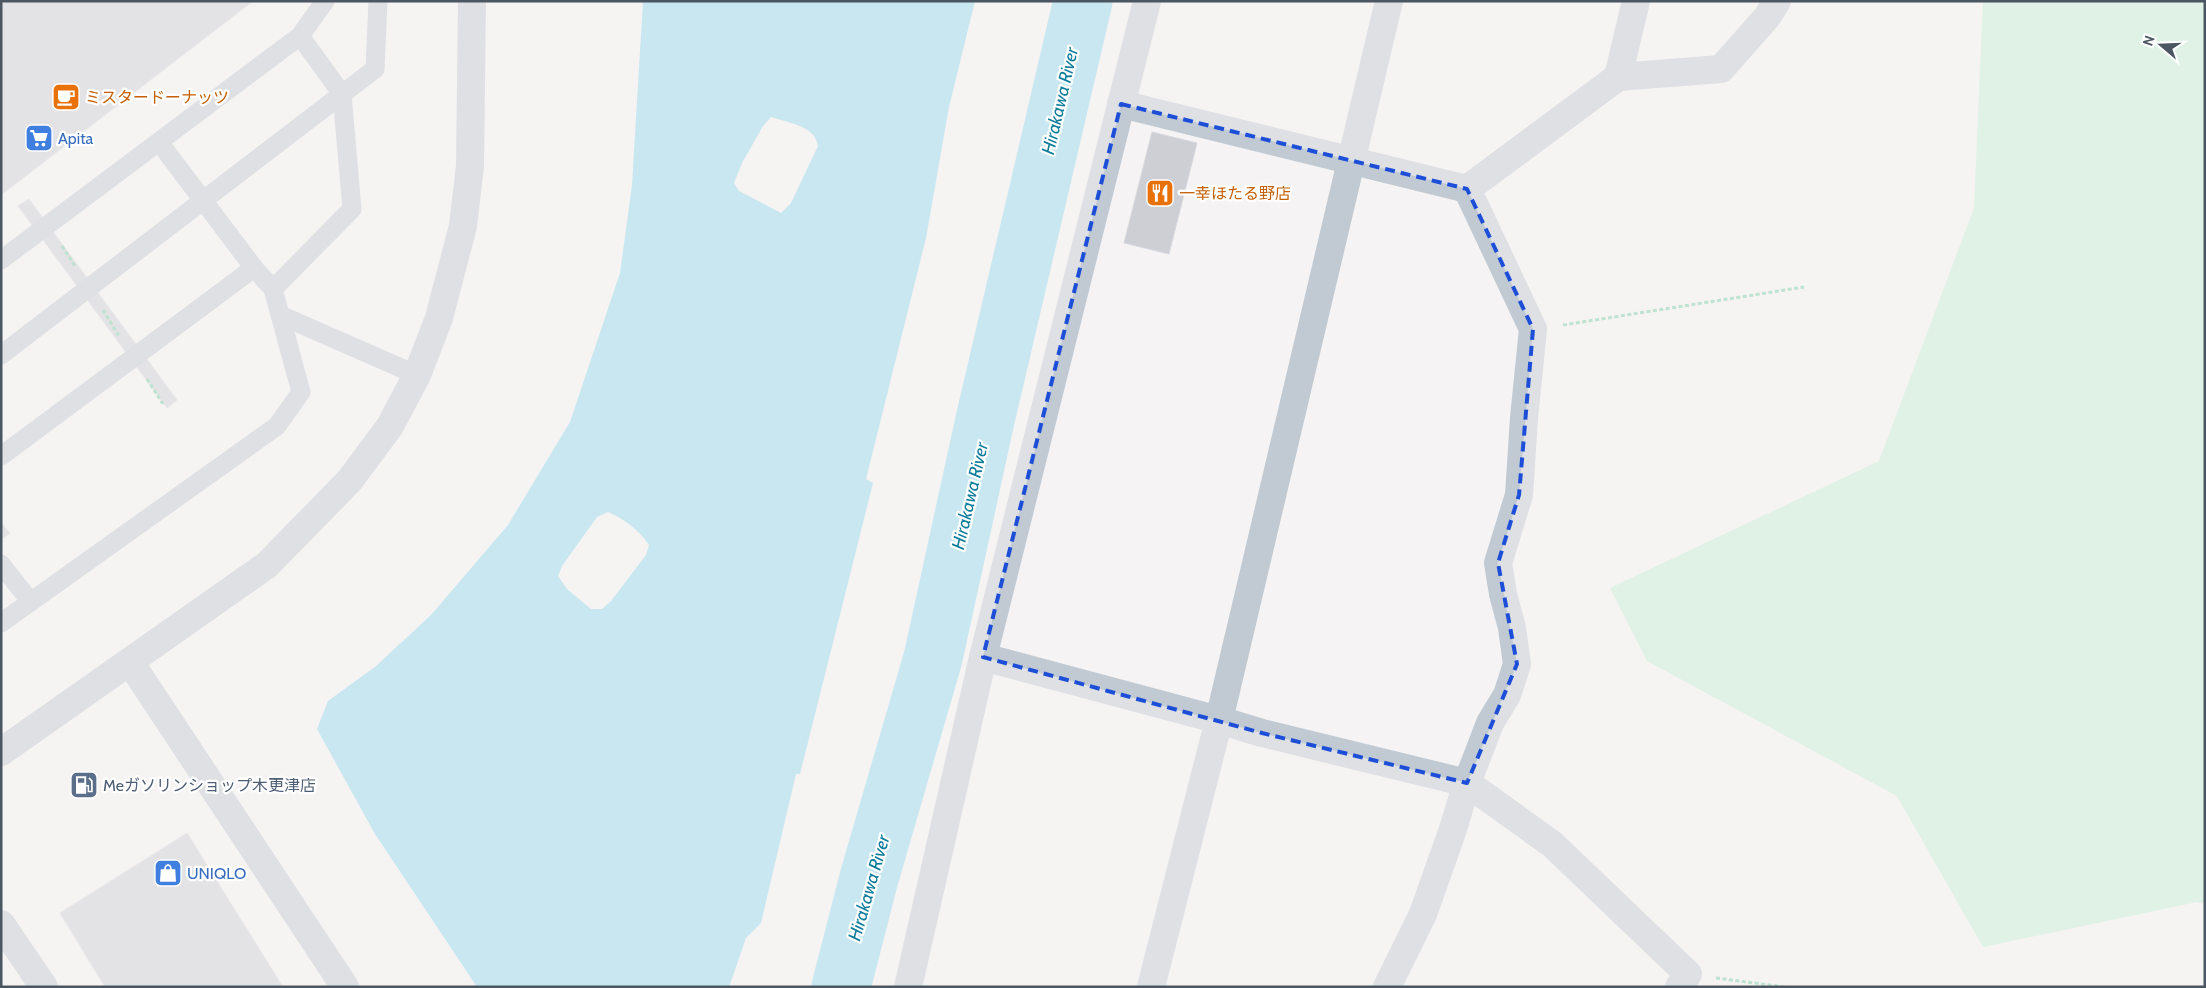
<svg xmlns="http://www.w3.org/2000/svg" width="2206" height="988" viewBox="0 0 2206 988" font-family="Cabin,'Noto Sans JP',sans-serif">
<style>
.green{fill:#c3f1d5}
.water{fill:#90daee;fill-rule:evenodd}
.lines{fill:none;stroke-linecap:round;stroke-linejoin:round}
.river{stroke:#90daee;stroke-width:59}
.building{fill:#cdcfd5;stroke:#d7d9de}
.path{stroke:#7ad0a6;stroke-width:3;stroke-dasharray:4 2.5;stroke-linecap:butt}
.service{stroke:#c1cad2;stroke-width:19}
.minor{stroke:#c1cad2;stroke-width:28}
.tertiary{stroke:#c1cad2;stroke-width:28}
.marked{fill:none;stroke:#1d4ed8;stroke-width:4;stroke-dasharray:10 6;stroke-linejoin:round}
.labels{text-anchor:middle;stroke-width:4.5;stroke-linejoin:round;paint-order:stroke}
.food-label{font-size:16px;fill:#c56008;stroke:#fff;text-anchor:start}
.shop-label{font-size:16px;fill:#366cbe;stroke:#fff;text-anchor:start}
.service-label{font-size:16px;fill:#4e5e75;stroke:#fff;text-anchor:start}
.water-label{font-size:18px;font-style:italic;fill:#0c7c9b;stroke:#fff}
</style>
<rect width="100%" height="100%" fill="#f5f3f3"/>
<path class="green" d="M1983,1H2205V904L2197,902L1983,947L1897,796L1647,661L1610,588L1879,461L1974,208Z"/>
<path class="water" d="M643,1H975L949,107L926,238L866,479L873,483L800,774H796L761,923L746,938L729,987H477L375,834L317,729L328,701L376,666L431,615L508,525L570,422L620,273L632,185ZM771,117C788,123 815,125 818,146L791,203L781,213L739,191L734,183L742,163L763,126ZM608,512C624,519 639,530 649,545L646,555L611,601L602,609H591L567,589L558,576L562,566L597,517Z"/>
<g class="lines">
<path class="river" d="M841,987L869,878L933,658L985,420L1083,1"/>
</g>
<g class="building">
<path d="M1,1H253L1,195Z"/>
<path d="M1152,132L1197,143L1169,254L1124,243Z"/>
<path d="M29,199L177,400L167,408L18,206Z"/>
<path d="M1,523L10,533L1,540Z"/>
<path d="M187,833L283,987H105L60,913Z"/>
</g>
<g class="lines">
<g class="path">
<path d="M62,246L75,266"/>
<path d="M103,310L119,336"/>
<path d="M1563,325L1804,287"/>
<path d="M147,379L163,404"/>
<path d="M1716,978L1785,987"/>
</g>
<g class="service">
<path d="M1,260L300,36L325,1"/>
<path d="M273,289L352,209L342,94L300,36"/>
<path d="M280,315L417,375"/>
<path d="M1,355L375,69L378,1"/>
<path d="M1,456L254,268"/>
<path d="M1,564L30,601"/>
<path d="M1,623L277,426L301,392L273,289L254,268L159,142"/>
</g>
<g class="minor">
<path d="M1618,77L1636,1"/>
<path d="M1121,104L1467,189"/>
<path d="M1467,189L1618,77L1721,69L1767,17L1777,1"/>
<path d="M983,657L1219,720L1262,733L1467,783L1552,844L1688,974L1679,987"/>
<path d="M130,662L345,987"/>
<path d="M908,987L983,657L1147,1"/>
<path d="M1387,987L1423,914L1452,832L1467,783L1490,723L1507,695L1517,664L1512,628L1503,594L1498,563L1519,495L1524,418L1533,329L1467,189"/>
</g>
<g class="tertiary">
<path d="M1,752L267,565L350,480L390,426L417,375L439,318L463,226L470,166L472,1"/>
<path d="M1,924L44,987"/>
<path d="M1151,987L1219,720L1389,1"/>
</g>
</g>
<path d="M0 0H2206V988H0ZM1121,104L1467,189L1533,329L1519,495L1498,563L1517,664L1467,783L1262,733L983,657Z" fill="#f5f3f3" fill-opacity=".55" fill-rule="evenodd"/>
<path class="marked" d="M1121,104L1467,189L1533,329L1519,495L1498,563L1517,664L1467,783L1262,733L983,657Z"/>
<defs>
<symbol id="cafe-square" viewBox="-11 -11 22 22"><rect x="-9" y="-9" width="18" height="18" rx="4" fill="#e8710a" stroke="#fff"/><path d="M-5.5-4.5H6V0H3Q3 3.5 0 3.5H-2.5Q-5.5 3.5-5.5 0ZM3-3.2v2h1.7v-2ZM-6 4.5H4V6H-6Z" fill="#fff"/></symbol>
<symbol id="supermarket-square" viewBox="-11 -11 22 22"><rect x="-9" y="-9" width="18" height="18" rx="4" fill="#3f7fe0" stroke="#fff"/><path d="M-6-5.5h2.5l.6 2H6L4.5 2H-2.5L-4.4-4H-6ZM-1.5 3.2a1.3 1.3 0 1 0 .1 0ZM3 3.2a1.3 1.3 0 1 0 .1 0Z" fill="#fff"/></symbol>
<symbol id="restaurant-square" viewBox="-11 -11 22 22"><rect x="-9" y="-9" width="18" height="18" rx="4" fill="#e8710a" stroke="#fff"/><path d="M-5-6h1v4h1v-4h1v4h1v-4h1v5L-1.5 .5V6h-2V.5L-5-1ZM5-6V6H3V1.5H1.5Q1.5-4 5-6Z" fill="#fff"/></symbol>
<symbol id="fuel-square" viewBox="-11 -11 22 22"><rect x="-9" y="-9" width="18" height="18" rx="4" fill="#5c6f8a" stroke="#fff"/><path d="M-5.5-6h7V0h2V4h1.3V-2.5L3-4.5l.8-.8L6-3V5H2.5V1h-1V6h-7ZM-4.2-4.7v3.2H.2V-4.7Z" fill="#fff"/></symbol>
<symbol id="shop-square" viewBox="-11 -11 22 22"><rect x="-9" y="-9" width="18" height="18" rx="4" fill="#3f7fe0" stroke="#fff"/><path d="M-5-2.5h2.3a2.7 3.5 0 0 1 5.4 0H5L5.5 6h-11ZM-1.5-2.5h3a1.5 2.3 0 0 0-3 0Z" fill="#fff"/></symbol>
</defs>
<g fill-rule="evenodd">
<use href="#cafe-square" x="50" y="81" width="32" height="32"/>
<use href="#supermarket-square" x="23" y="122" width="32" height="32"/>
<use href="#restaurant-square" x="1144" y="177" width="32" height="32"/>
<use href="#fuel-square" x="68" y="769" width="32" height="32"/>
<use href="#shop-square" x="152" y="857" width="32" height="32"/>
</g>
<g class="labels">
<g class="food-label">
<text x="85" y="103">ミスタードーナッツ</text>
<text x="1179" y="199">一幸ほたる野店</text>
</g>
<g class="shop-label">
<text x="58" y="144">Apita</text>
<text x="187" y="879">UNIQLO</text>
</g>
<g class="service-label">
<text x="103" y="791">Meガソリンショップ木更津店</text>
</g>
<g class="water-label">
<text transform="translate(1060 101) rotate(-77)" y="6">Hirakawa River</text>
<text transform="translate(970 496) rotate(-77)" y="6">Hirakawa River</text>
<text transform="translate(869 888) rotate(-74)" y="6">Hirakawa River</text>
</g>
</g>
<rect width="2206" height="988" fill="none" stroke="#4a5661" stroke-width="5"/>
<g transform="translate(2161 45) rotate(289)" stroke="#ffffff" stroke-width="4" paint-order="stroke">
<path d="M0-4L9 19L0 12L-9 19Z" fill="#4a5661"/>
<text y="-8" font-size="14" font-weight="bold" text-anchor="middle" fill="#4a5661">N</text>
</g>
</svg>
